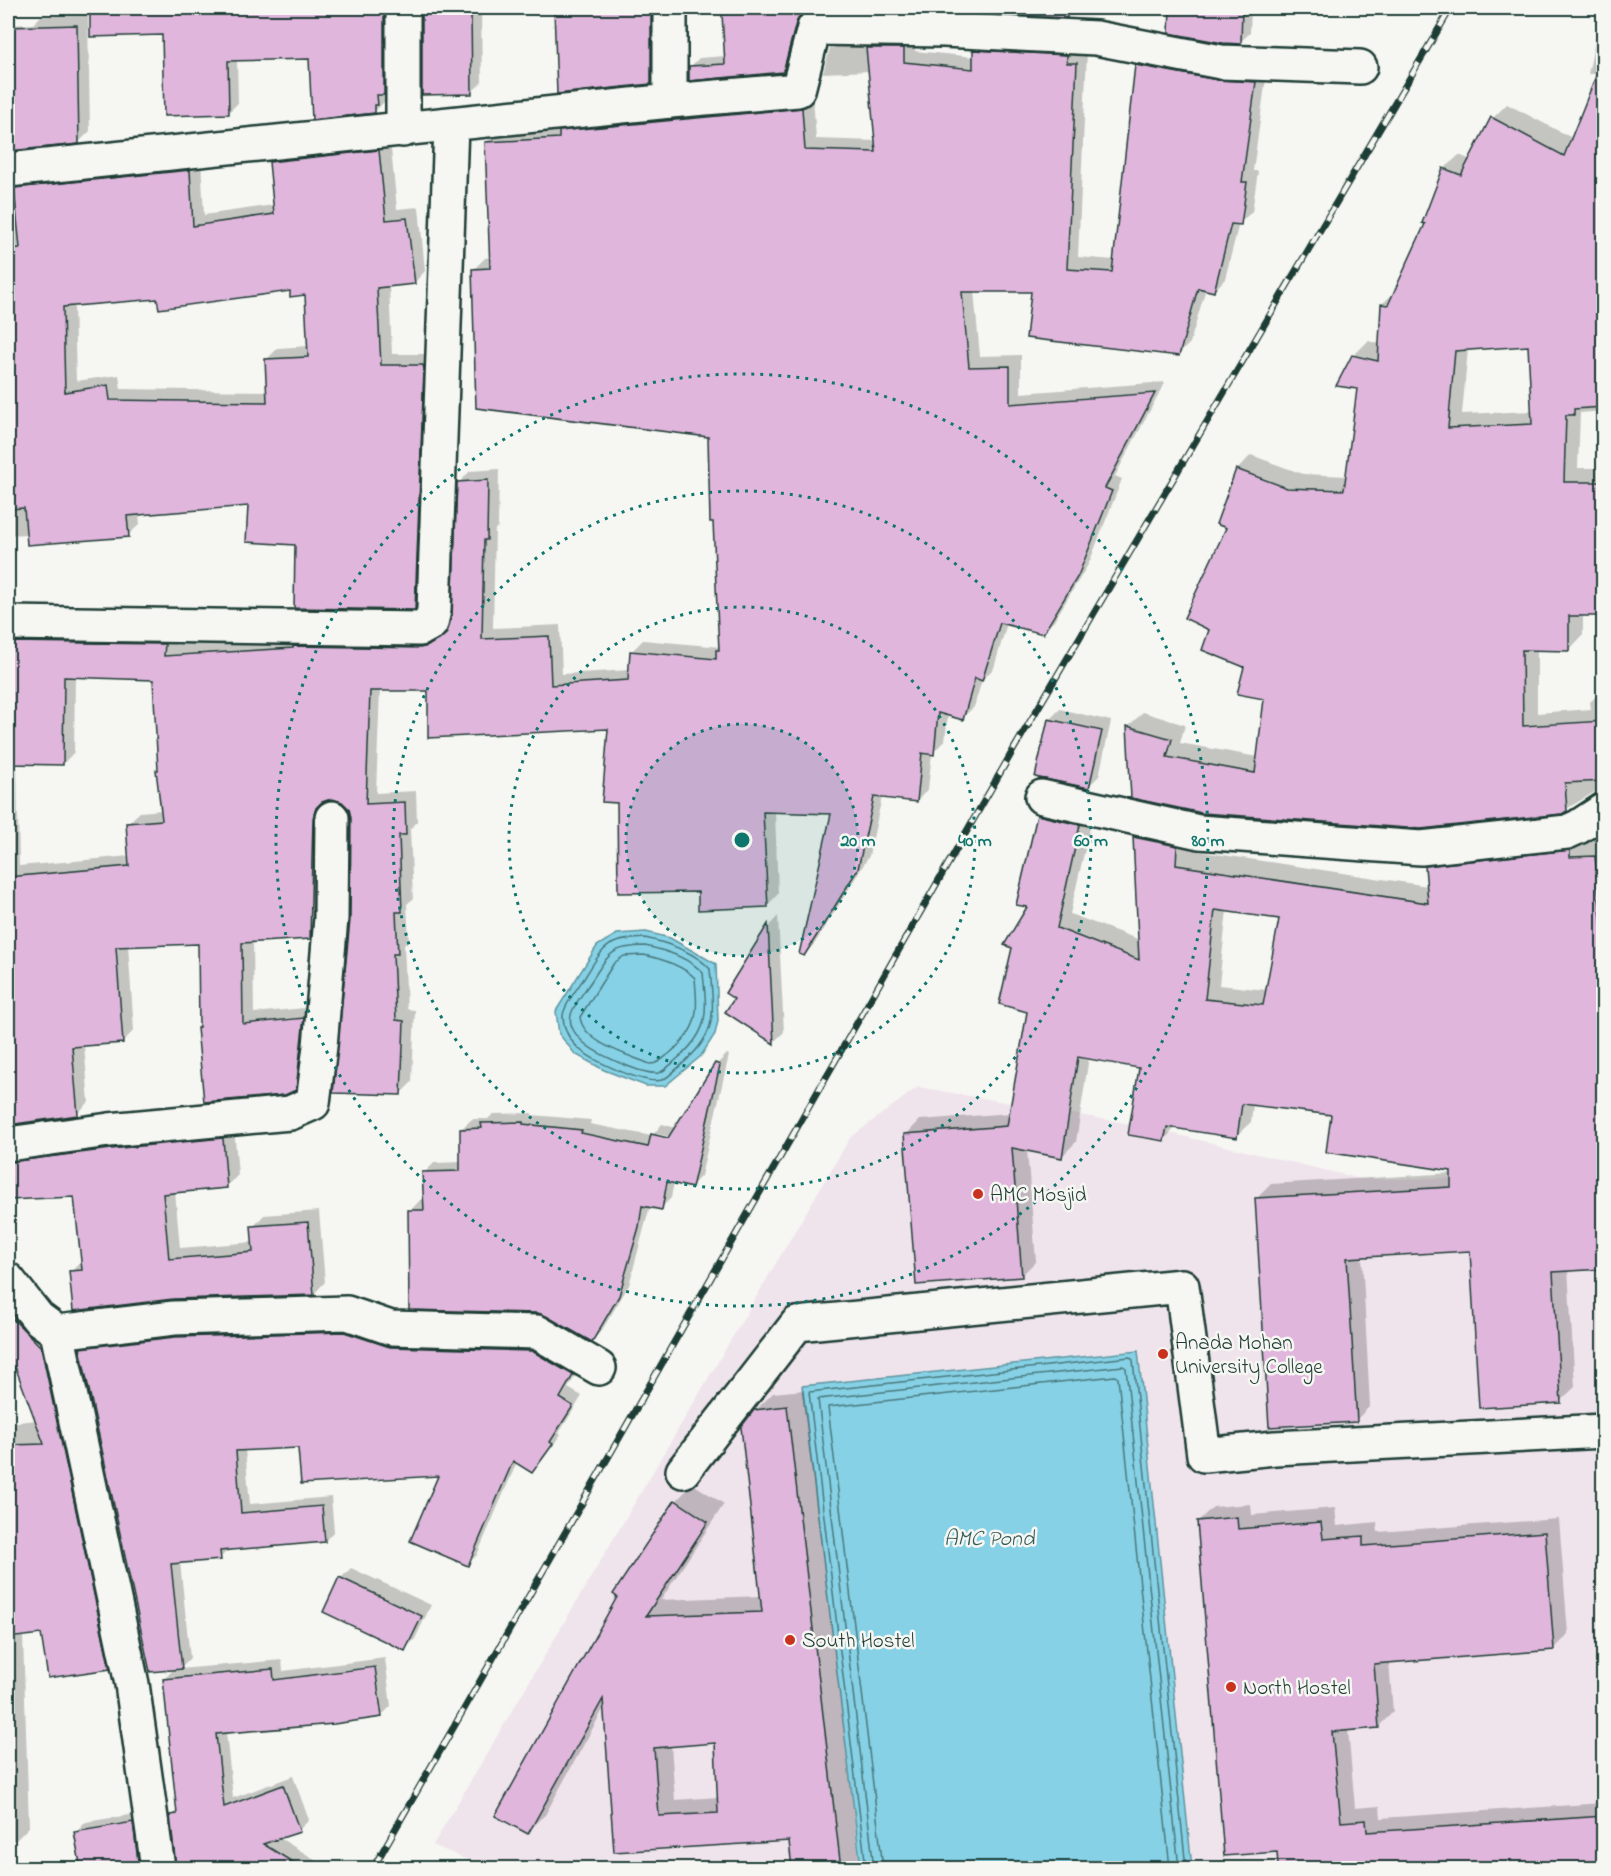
<svg xmlns="http://www.w3.org/2000/svg" width="1611" height="1876" viewBox="0 0 1611 1876" font-family="'Indie Flower',sans-serif">
<style>
.built{fill:#efe3ec}
.water{fill:#86d1e6;stroke:#5d969f;stroke-width:1.5}
.shadow{fill:#0003;fill-rule:evenodd}
.lines{fill:none;stroke-linecap:round;stroke-linejoin:round}
.shore{stroke:#48787b;stroke-width:1.5}
.building{fill:#e0b6dd;stroke:#1f3d34;stroke-width:1.5;fill-rule:evenodd}
.minor-casing{stroke:#1f3d34;stroke-width:38}
.minor{stroke:#f6f6f2;stroke-width:33}
.rail-casing{stroke:#1f3d34;stroke-width:7}
.rail{stroke:#f6f6f2;stroke-width:4.5;stroke-dasharray:14;stroke-linecap:butt}
.ring{fill:none;stroke:#0f766e;stroke-width:3;stroke-dasharray:3 6}
.poi-dot{fill:#c8321e;stroke:#f6f6f2;stroke-width:2}
.labels{text-anchor:middle;stroke-width:5;stroke-linejoin:round;paint-order:stroke}
.poi-label{font-size:21px;fill:#1f3d34;stroke:#f6f6f2;text-anchor:start}
.water-label{font-size:22px;font-style:italic;fill:#345b58;stroke:#f6f6f2}
.centre{fill:#0f766e;stroke:#f6f6f2;stroke-width:3}
.ring-label{font-size:18px;text-anchor:middle;font-weight:bold;fill:#0f766e;stroke:#f6f6f2;stroke-width:5;stroke-linejoin:round;paint-order:stroke}
</style>
<rect width="100%" height="100%" fill="#f6f6f2"/>
<filter id="ink" filterUnits="userSpaceOnUse"><feTurbulence type="fractalNoise" baseFrequency=".0167" numOctaves="2"/><feDisplacementMap in="SourceGraphic" scale="12" xChannelSelector="R" yChannelSelector="G"/><feConvolveMatrix kernelMatrix="1 2 1 2 8 2 1 2 1" color-interpolation-filters="sRGB"/></filter>
<g filter="url(#ink)">
<path class="built" d="M918,1087L1136,1125L1361,1179L1603,1177V1868H486L433,1845L850,1138Z"/>
<g class="water">
<path d="M646,932L670,938L716,964L718,1021L715,1034L701,1056L665,1086H646L604,1070L575,1054L559,1034L556,1011L597,946L617,934Z"/>
<path d="M1138,1351L1192,1868H861L802,1386Z"/>
</g>
<g class="shadow">
<path d="M91,8H393L384,102L375,111L310,57L237,59L238,103L228,113L163,34L92,36Z"/>
<path d="M427,8H481L482,82L472,92L423,11Z"/>
<path d="M555,8H660V74L651,83L558,92Z"/>
<path d="M772,8H903L902,9L814,8L806,10L792,62L782,71L690,67L699,58L726,56Z"/>
<path d="M973,8H1075L1067,16L973,11Z"/>
<path d="M1172,8H1251L1250,33L1240,42L1170,32Z"/>
<path d="M1602,8L1604,411L1580,413L1578,468H1604V615L1583,614V635L1569,650L1537,649V713L1591,709L1590,702L1604,689V790L1593,793L1561,812L1132,796L1129,726L1143,712L1185,725L1180,743L1258,757L1265,698L1246,666L1211,629L1237,470L1251,455L1303,474L1347,476L1358,388L1353,356L1368,341L1380,344L1382,304L1397,290L1427,223L1444,169L1459,155L1471,160L1493,118L1507,104L1572,138L1598,74H1588ZM1530,345L1533,411L1462,414L1468,349Z"/>
<path d="M88,15L90,131L79,142L8,150V25L33,24L41,16Z"/>
<path d="M842,36L915,37V51L974,57V51L986,39L1087,52L1078,257L1114,260L1136,65L1148,54L1267,71L1253,171H1258L1252,212L1239,223L1225,279L1214,291L1206,288L1190,343L1178,355L1032,290L974,291L980,356L1021,355V393L1165,382L1115,476L1122,479L1089,563L1054,621L1043,632L1007,623L994,668L982,680L974,707L962,718L948,714L945,741L932,753L928,789L917,801L882,797L869,856L815,943L804,955L833,813L775,811L778,894L767,906L699,891L619,802L610,727L429,690L380,689L376,793L416,791L417,822L410,829L413,899L407,904L409,941L404,945L407,1009L415,1010L412,1082L401,1093L351,920L352,818L350,809L343,801L332,798L326,799L324,805L321,926L310,937L253,941L254,1013L314,1007L307,1077L295,1089L205,1101L199,942L128,945L134,1030L123,1042L84,1045L89,1102L77,1114L8,1124V626L175,633V645L304,637L441,635L449,630L454,614L459,483L470,471L499,469L498,527L495,529L493,628L560,625L562,674L630,670L631,652L643,640L721,647L709,436L474,269L485,258L491,257L486,142L498,131L572,120L813,97L816,139L877,141L870,71L823,73L830,48ZM75,676L155,679L159,769L157,771L162,810L140,812L128,823L130,856L19,866L17,763L63,764L74,752Z"/>
<path d="M390,139L397,209L419,207L425,271L414,283L389,285L392,354H434L426,597L414,609L297,544L249,504L139,514L140,524L128,535L28,534L8,535V172L201,159L204,215L274,205L270,162L282,151ZM291,289L307,294L309,346L278,348L267,359L268,391L121,389L119,375L76,381L74,304Z"/>
<path d="M1060,709L1111,721L1099,776L1088,787L1037,776L1050,719Z"/>
<path d="M1053,801L1094,810L1070,914L1140,940L1135,837L1149,823L1191,832L1190,850L1428,886L1427,867L1441,852L1604,829V1267L1568,1269L1575,1387L1560,1401L1472,1250L1362,1256L1370,1406L1356,1420L1257,1198L1271,1184L1453,1173V1170L1332,1114L1253,1104L1251,1122L1236,1136L1176,1127L1164,1140L1141,1067L1089,1057L1076,1142L1061,1157L1027,1150L1036,1261L1021,1276L906,1135L920,1120L1011,1113L1029,1011V906L1038,816ZM1227,910L1281,917L1267,990L1219,985Z"/>
<path d="M778,916L784,1032L774,1042L736,998L727,993L770,925Z"/>
<path d="M727,1054L729,1055L701,1176L691,1186L674,1182L671,1198L661,1208L650,1206L629,1285L602,1330L592,1341L410,1211L420,1200H425L424,1173L434,1163L462,1162L461,1129L472,1119H488L493,1114L532,1113V1115L591,1120L590,1124L652,1136L662,1124L676,1128L717,1064ZM657,1134L676,1138L675,1141L657,1137Z"/>
<path d="M234,1127L238,1175L226,1187L175,1191L180,1248L254,1242L253,1227L264,1215L319,1211L325,1282L314,1294L71,1272L82,1260L75,1196L8,1199V1146Z"/>
<path d="M8,1308L38,1318L122,1655L109,1668L42,1633L23,1635L29,1827L16,1840H8V1423L37,1420L17,1368L8,1363Z"/>
<path d="M354,1323L542,1342L582,1365L568,1388L582,1396L559,1433L561,1434L541,1462L532,1471L517,1462L477,1555L468,1564L440,1474L299,1446L245,1449L250,1504L331,1497L334,1531L325,1541L229,1549L220,1558L180,1562L190,1658L179,1669L282,1660L283,1671L385,1658L391,1706L381,1716L226,1732L233,1798L293,1776L309,1820L299,1830L278,1837L316,1860L311,1868H178L171,1816L178,1809L164,1679L175,1668L81,1349L91,1339Z"/>
<path d="M804,1390L860,1868H794L791,1839L616,1850L605,1706L545,1815L528,1832L676,1501L693,1484L724,1504L661,1600L762,1596L755,1411L773,1393ZM716,1741L719,1797L675,1800L671,1745Z"/>
<path d="M1251,1504L1252,1515L1335,1508L1337,1526L1377,1522L1378,1532L1559,1519L1568,1634L1553,1649L1389,1662L1393,1712L1379,1726L1348,1729L1355,1808L1380,1806L1381,1818L1604,1803V1863L1306,1862L1278,1850L1198,1521L1213,1507Z"/>
<path d="M351,1568L431,1605L415,1639L405,1649L341,1578Z"/>
<path d="M1604,1640V1721L1596,1647Z"/>
<path d="M142,1813L152,1868H82L76,1832L86,1822Z"/>
</g>
<g class="lines">
<g class="shore">
<path d="M645,938C668,943 695,952 710,969C714,1015 718,1034 680,1066C675,1070 668,1078 662,1080C644,1085 591,1060 578,1048C569,1039 563,1029 563,1016C563,1006 579,986 585,977C605,945 606,940 645,938Z"/>
<path d="M645,946C665,950 689,958 703,973C707,1013 710,1031 677,1059C672,1063 665,1071 659,1073C644,1076 594,1053 583,1042C576,1036 568,1025 571,1015C573,1005 587,988 592,980C610,952 611,947 645,946Z"/>
<path d="M644,955C662,959 682,965 695,978C698,1015 699,1028 670,1053C663,1058 659,1064 650,1064C629,1055 583,1043 580,1017L614,963L624,956Z"/>
<path d="M866,1868L809,1392L1130,1357L1133,1360L1186,1868"/>
<path d="M874,1868L818,1399L1123,1366L1126,1368L1179,1868"/>
<path d="M883,1868L828,1407L1115,1376L1118,1378L1170,1868"/>
</g>
</g>
<g class="building">
<path d="M90,8H378V12H384V95H377L378,105H375V113L312,120L309,59L228,61L229,114L164,116L162,35L90,37Z"/>
<path d="M554,8H651V84L557,94Z"/>
<path d="M800,8V15L796,23L783,72L689,81V66L725,64L722,14Z"/>
<path d="M972,8H1067V18L972,13Z"/>
<path d="M1170,8H1242L1241,44L1223,43L1169,33Z"/>
<path d="M471,10L472,94L422,95V11Z"/>
<path d="M77,25L79,144L9,151L8,135V27Z"/>
<path d="M866,48H904V62L973,69V50L1067,55V63H1077L1067,269L1112,272L1135,65L1218,80L1256,82L1242,182H1247L1241,225L1231,224L1214,292L1198,288L1179,356L1026,338L1031,292H962L969,367L1010,366V404L1155,393L1105,488L1112,491L1078,576L1043,634L1000,623L982,681L975,678L963,720L938,713L934,755L922,753L917,802L874,797L858,869L804,956L799,954L831,814L763,812L768,907L698,910V892L618,893L617,803L602,802L608,729L428,738V691H370L366,804L405,802L406,835H399L402,912H396L398,954H393L396,1020L404,1021L401,1095L333,1093L350,920L351,818L349,809L342,802L332,799L322,802L316,808L313,818L310,939L242,943L243,1024L304,1018L296,1090L285,1095L204,1102L197,1028L199,1027L198,944L116,947L123,1043L72,1047L78,1115L8,1125V877L129,866L126,823L162,820L156,770H158L153,680L64,677L63,765L8,764V642L165,644L164,656L293,648V646L420,648L428,646L446,634L452,614L457,482L488,480L487,540H484L482,639L549,636L551,685L628,680L630,651L716,659V650H719L713,522H710L708,437L476,408L472,269L490,268L485,142L559,138V131L802,108L805,150L876,152Z"/>
<path d="M1602,61L1604,407L1574,409V415H1566L1564,482H1604V616H1569V651L1522,650L1523,726L1604,721V781L1565,783L1567,811L1562,814L1421,829L1202,813L1131,798L1127,726L1172,739L1167,757L1255,773L1264,699L1237,694L1244,667L1202,650L1209,630L1184,618L1226,528L1216,524L1236,469L1287,488L1344,490L1357,389L1336,386L1352,355L1378,361L1381,304L1388,305L1425,224L1422,223L1443,168L1461,175L1491,117L1564,156ZM1528,346L1532,424L1448,428L1455,351Z"/>
<path d="M379,150L386,220L407,218L415,284L377,288L381,365H423L424,369L415,610L294,608L295,545L246,542L248,506L127,516L129,537L27,545L24,508L8,509V318L14,317L8,249L20,248L14,188L190,170L193,226L274,214L269,162ZM290,291V297L305,295L308,357L265,359L267,402L110,400L108,385L65,392L63,307L157,299L159,309Z"/>
<path d="M1048,719L1102,731L1089,788L1035,777Z"/>
<path d="M1037,815L1080,825L1057,928L1139,960L1133,837L1177,846L1176,865L1428,903L1425,866L1570,850V857L1595,856L1604,949V1269L1553,1272L1561,1403L1479,1408L1470,1251L1347,1258L1357,1422L1269,1427L1255,1198L1451,1187V1171L1326,1152L1331,1115L1242,1104L1237,1138L1167,1127L1164,1141L1128,1135L1139,1068L1078,1057L1062,1158L1012,1148L1022,1277L916,1285L904,1134L1007,1126L1027,1012L999,1004L1012,948L1004,945L1027,907L1016,905ZM1215,910L1279,919L1263,1005L1205,999Z"/>
<path d="M768,924L774,1044L725,1012L734,999L725,993Z"/>
<path d="M715,1063L720,1065L692,1188L667,1182L662,1210L642,1206L639,1227L619,1296L592,1342L546,1316L538,1313L409,1310L408,1210H424L422,1172L460,1171V1129L482,1128L481,1123L523,1122V1124L582,1130L581,1133L648,1147L651,1134L668,1138Z"/>
<path d="M223,1138L227,1188L163,1194L169,1259L253,1252L251,1226L308,1222L314,1295L173,1299L73,1311L69,1271L82,1270L74,1197L8,1200V1162L111,1149Z"/>
<path d="M8,1314L41,1347L110,1669L48,1678L41,1634L8,1638V1445L44,1444L16,1369L8,1365Z"/>
<path d="M344,1332L390,1347L532,1351L573,1375L560,1398L573,1406L550,1442L553,1444L532,1473L513,1461L468,1566L410,1541L438,1476L301,1484L298,1448L236,1451L241,1513L322,1506L325,1542L220,1551L221,1560L171,1564L182,1669L150,1672L80,1348L175,1337Z"/>
<path d="M787,1406L841,1869H792L789,1841L614,1852L603,1699L528,1834L495,1816L617,1597L613,1594L675,1500L708,1522L646,1616L762,1612L741,1427L754,1410ZM715,1743L718,1813L659,1816L654,1748Z"/>
<path d="M1237,1517L1238,1529L1321,1522L1323,1539L1363,1536V1546L1545,1532L1554,1650L1374,1664L1379,1728L1332,1732L1341,1822L1366,1820L1367,1832L1604,1816V1864L1544,1869H1305V1864L1278,1866L1277,1852L1224,1856L1197,1521Z"/>
<path d="M339,1577L422,1616L405,1651L323,1612Z"/>
<path d="M375,1667L382,1717L334,1724L216,1734L224,1807L283,1785L300,1832L263,1844L304,1869H176L170,1815L177,1814L163,1679L273,1669L274,1680Z"/>
<path d="M133,1822L139,1869H81L74,1832Z"/>
</g>
<g class="lines">
<defs>
<g id="minor">
<path d="M403,8V130"/>
<path d="M670,101L798,90L814,28L944,30L1096,38L1221,62L1360,67"/>
<path d="M8,170L670,101V8"/>
<path d="M8,623L420,629L431,623L434,610L451,125"/>
<path d="M1042,797L1199,832L1421,848L1567,832L1578,827L1604,810"/>
<path d="M8,1144L109,1130L290,1113L313,1103L320,1046L331,918L332,818"/>
<path d="M8,1280L38,1318L57,1332L132,1684L158,1868"/>
<path d="M57,1332L174,1318L347,1313L391,1328L537,1332L599,1368"/>
<path d="M683,1471L797,1324L1182,1286L1204,1455L1275,1448L1604,1431"/>
</g>
</defs>
<use href="#minor" class="minor-casing"/>
<use href="#minor" class="minor"/>
<defs>
<path id="rail" d="M373,1868L1015,747L1451,8"/>
</defs>
<use href="#rail" class="rail-casing"/>
<use href="#rail" class="rail"/>
</g>
</g>
<circle cx="742" cy="840" r="116" fill="#0f766e" fill-opacity=".12"/>
<g class="ring">
<circle cx="742" cy="840" r="116"/>
<circle cx="742" cy="840" r="233"/>
<circle cx="742" cy="840" r="349"/>
<circle cx="742" cy="840" r="466"/>
</g>
<g class="poi-dot">
<circle cx="978" cy="1194" r="6"/>
<circle cx="1163" cy="1354" r="6"/>
<circle cx="790" cy="1640" r="6"/>
<circle cx="1231" cy="1687" r="6"/>
</g>
<g class="labels">
<g class="poi-label">
<text x="990" y="1201">AMC Mosjid</text>
<text x="1175" y="1349">Anada Mohan<tspan x="1175" dy="24">University College</tspan></text>
<text x="802" y="1647">South Hostel</text>
<text x="1243" y="1694">North Hostel</text>
</g>
<g class="water-label">
<text x="989" y="1545">AMC Pond</text>
</g>
</g>
<circle cx="742" cy="840" r="9" class="centre"/>
<g class="ring-label">
<text x="858" y="846">20 m</text>
<text x="975" y="846">40 m</text>
<text x="1091" y="846">60 m</text>
<text x="1208" y="846">80 m</text>
</g>
<rect width="1611" height="1876" fill="none" stroke="#f6f6f2" stroke-width="30"/>
<rect x="15" y="15" width="1581" height="1846" fill="none" stroke="#1f3d34" stroke-width="2" filter="url(#ink)"/>
</svg>
